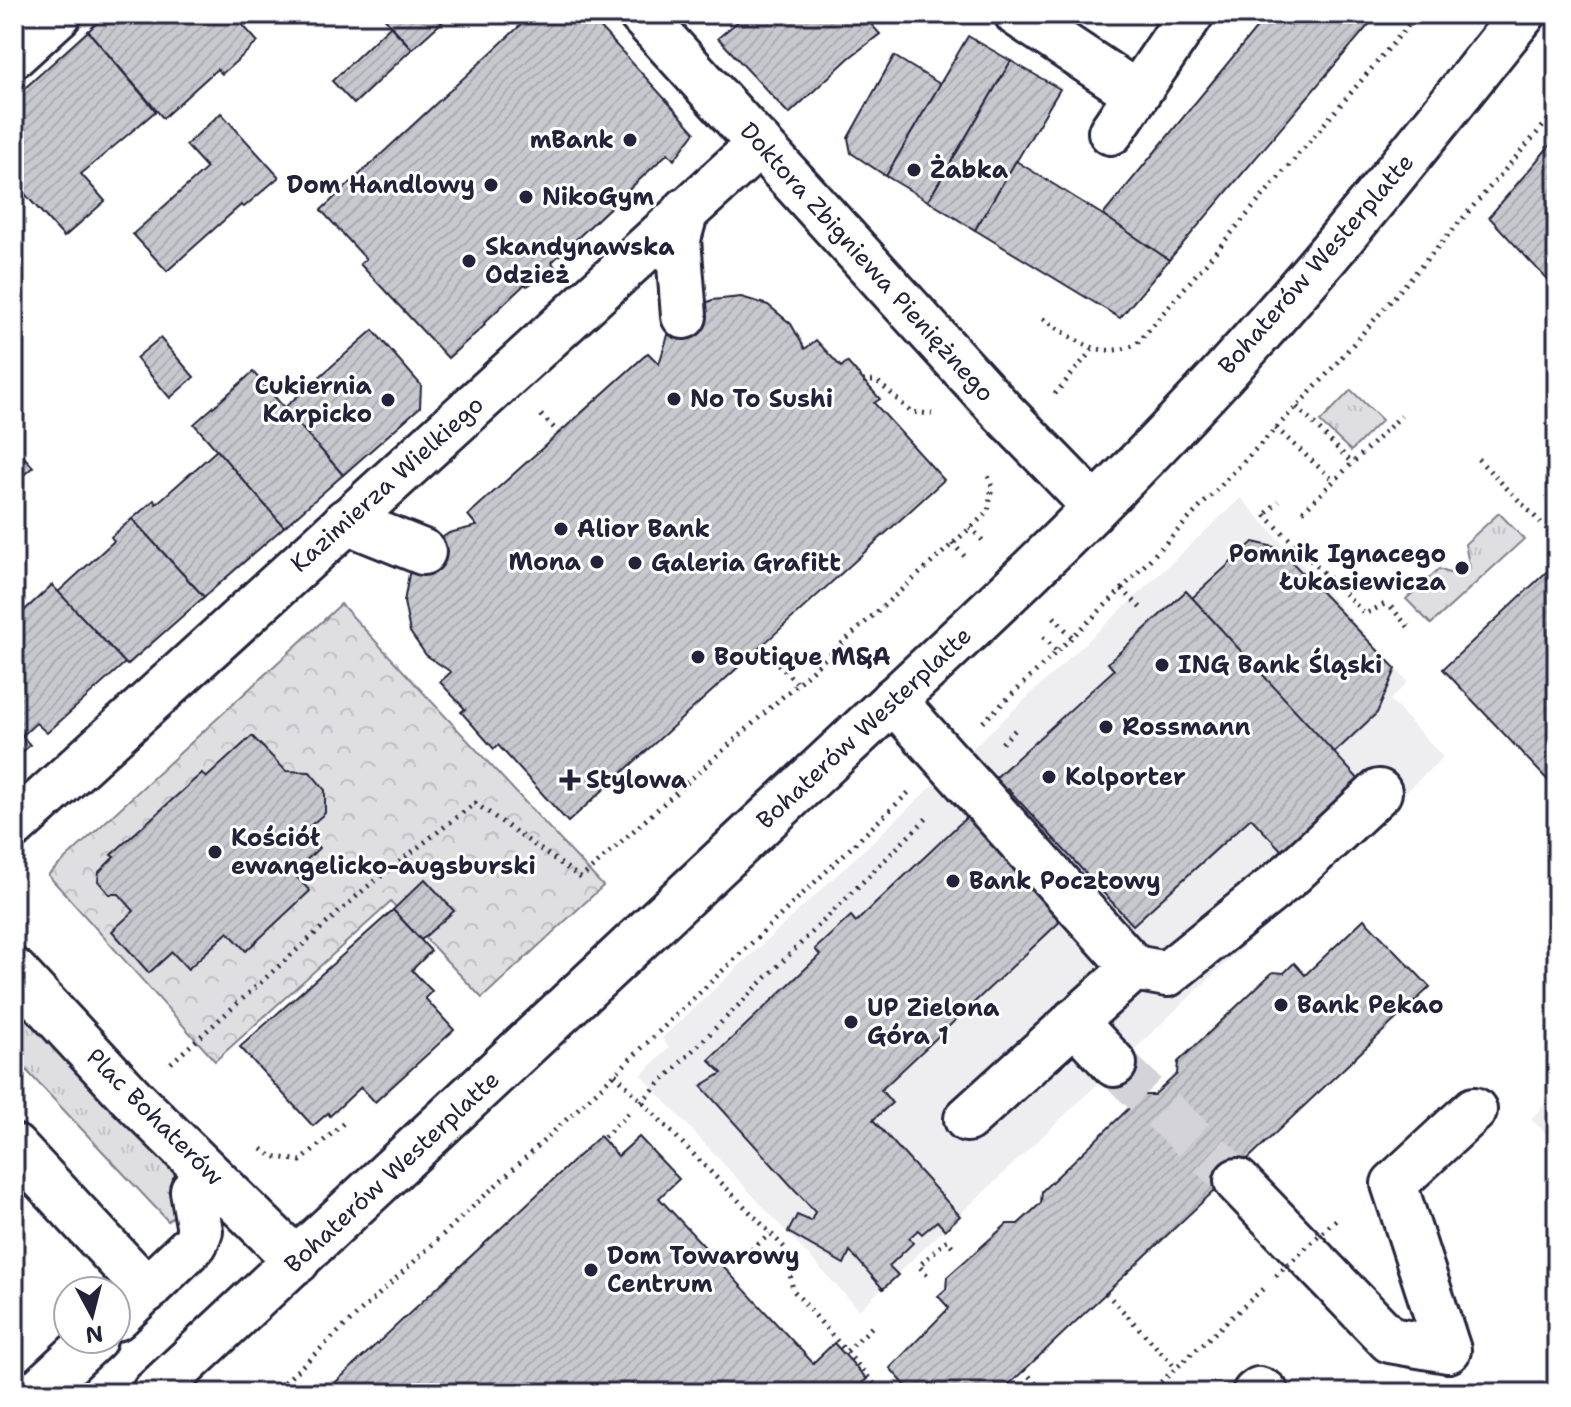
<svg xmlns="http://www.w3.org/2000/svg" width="1571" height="1407" viewBox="0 0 1571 1407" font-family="'Shantell Sans',sans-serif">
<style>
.built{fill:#eeeef1}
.grass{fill:url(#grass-tufts);stroke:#80808e;stroke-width:2}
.forest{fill:url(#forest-crowns);stroke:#80808e;stroke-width:2}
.building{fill:url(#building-hatch);stroke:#22223b;stroke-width:2}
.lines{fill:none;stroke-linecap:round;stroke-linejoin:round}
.minor-tunnel{stroke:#d3d3d8;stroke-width:44;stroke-dasharray:44 22;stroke-linecap:butt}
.minor-casing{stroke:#22223b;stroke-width:50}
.path{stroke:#22223b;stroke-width:5;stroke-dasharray:2 6;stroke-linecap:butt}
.minor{stroke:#fff;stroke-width:44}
.path-bridge{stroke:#22223b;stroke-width:5;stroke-dasharray:2 6;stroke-linecap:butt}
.poi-dot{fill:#22223b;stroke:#fff;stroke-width:3}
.labels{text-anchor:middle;stroke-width:6;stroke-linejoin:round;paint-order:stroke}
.poi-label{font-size:24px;font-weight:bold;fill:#22223b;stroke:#fff;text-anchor:start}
.street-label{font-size:24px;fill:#22223b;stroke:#fff}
</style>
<defs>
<pattern id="grass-tufts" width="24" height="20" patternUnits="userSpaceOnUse" patternTransform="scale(2)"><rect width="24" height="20" fill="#dfdfe2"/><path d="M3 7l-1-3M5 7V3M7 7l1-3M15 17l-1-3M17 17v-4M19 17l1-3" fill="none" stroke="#bfbfc3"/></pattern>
<pattern id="forest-crowns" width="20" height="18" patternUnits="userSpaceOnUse" patternTransform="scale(2)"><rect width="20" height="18" fill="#dfdfe2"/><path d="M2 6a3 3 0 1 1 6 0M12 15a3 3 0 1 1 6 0" fill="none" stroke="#bfbfc3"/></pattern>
<pattern id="building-hatch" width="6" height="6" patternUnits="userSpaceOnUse" patternTransform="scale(2)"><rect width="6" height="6" fill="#c8c8cf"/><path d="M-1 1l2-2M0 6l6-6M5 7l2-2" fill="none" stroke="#acacb3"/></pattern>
</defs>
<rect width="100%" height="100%" fill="#fff"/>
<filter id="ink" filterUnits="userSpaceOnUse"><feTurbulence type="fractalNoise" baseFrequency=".0125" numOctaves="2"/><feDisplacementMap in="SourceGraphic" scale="16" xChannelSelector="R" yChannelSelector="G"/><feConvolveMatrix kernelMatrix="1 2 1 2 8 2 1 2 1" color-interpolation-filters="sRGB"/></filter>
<g filter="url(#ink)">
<g class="built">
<path d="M1241,498L1408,682L1390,700L1443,757L859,1310L641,1075L669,1048L662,1038Z"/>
<path d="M1557,1091V1144L1531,1119Z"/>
</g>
<g class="grass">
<path d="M1351,390L1382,420L1351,451L1320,422Z"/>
<path d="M1499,513L1524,539L1431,624L1406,599L1439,569L1462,578L1470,569L1465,544Z"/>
<path d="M14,999L182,1177L168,1191L183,1207L168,1221L14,1057Z"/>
</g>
<path class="forest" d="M341,604L603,886L482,998L391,902L215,1061L48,875Z"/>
<g class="building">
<path d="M107,14H233L258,42L222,74L217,69L163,118L88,31Z"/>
<path d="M381,14H451L412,49Z"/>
<path d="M517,14H588L695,132L674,160L668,153L552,262L556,269L527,286L525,284L484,323L485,325L448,358L360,264L366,259L321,210L524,22Z"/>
<path d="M747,14H812L815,17L819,14H862L880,34L849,58L789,114L718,38Z"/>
<path d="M1268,14H1378L1169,260L1103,215Z"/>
<path d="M390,26L412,49L354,104L332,81Z"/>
<path d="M88,31L156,111L81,174L105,201L64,237L14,182V98Z"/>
<path d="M968,36L1011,61L928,201L886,176Z"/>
<path d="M894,56L940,84L886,176L851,153L848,138Z"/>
<path d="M1011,61L1060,89L975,230L928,201Z"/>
<path d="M221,113L279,177L244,207L241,205L167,271L133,234L207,168L186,145Z"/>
<path d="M1557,137V290L1489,217Z"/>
<path d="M1016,161L1103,215L1169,260L1120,318L975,230Z"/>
<path d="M741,297L768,305L791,324L805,349L816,340L841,367L847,362L880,399L874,403L944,480L568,822L498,745L494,749L461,712L465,709L440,682L451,672L426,655L410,632L404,602L409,574L425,550L449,533L477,526L468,515L648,353L659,364L668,335L686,313L712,300Z"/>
<path d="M373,330L421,385L420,407L343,475L284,408Z"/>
<path d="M160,338L194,377L170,398L136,358Z"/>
<path d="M14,354L23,364L14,372Z"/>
<path d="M253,372L343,475L284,527L194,424Z"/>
<path d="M14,446L33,467L14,483Z"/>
<path d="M217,450L284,527L204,597L132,519L154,500L156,504Z"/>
<path d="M132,519L204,597L127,665L58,592L114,541L111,537Z"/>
<path d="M1253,542L1278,548L1396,669L1377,713L1334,753L1192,598Z"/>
<path d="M1557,562V788L1556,789L1443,669Z"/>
<path d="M52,585L125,663L47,733L36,723L22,736L14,727V620Z"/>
<path d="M1186,591L1361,782L1283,852L1251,818L1133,925L1008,789L993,803L982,790L1114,670L1108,663Z"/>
<path d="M14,727L30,745L14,760Z"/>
<path d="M252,736L286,771L310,772L325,790V813L304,831L319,848L293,873L310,891L246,951L228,932L188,969L172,952L149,973L112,931L134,911L119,894H109L98,881L99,872L114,857L111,855L202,773L206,778Z"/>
<path d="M970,814L1065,917L881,1090L892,1103L873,1120L960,1216L945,1230L937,1221L922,1234L918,1230L909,1238L913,1243L889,1266L898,1275L883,1289L850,1251L844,1264L788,1232L797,1215L811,1221L815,1212L701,1086L722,1073L709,1060L820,955L815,949L851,916L856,922Z"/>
<path d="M425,879L454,911L421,940L393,910Z"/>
<path d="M393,910L431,951L412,970L432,991L425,998L454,1030L375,1102L361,1087L330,1116L328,1113L313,1126L240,1047Z"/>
<path d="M1364,919L1430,987L1000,1393H912L890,1368L949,1308L938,1296L946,1289L947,1277L1007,1224H1018L1041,1203L1042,1191L1143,1095H1154L1177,1074L1178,1062L1273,972L1284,973L1294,963L1305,975Z"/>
<path d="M600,1136L618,1156L639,1137L679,1179L659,1198L813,1363L834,1343L867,1379L851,1393H324Z"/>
</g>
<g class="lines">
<path class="minor-tunnel" d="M1114,1064L1237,1181"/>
<defs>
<g id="minor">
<path d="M641,14L1002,411L1095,507"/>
<path d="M1017,14L1136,93"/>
<path d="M14,55L59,14"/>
<path d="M1111,132L1191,14"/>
<path d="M684,316L678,239L686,210"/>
<path d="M346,521L423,552"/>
<path d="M893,700L1134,968L967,1119"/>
<path d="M14,826L760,144"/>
<path d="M1134,968L1167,974L1291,874L1379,792"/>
<path d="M14,971L131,1097L297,1261"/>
<path d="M1074,1021L1114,1064"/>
<path d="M14,1147L147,1290"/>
<path d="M1237,1181L1390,1340L1448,1350L1394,1184L1474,1110"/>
<path d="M116,1318L195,1243L200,1231L193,1191"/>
<path d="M36,1393L94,1339"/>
<path d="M154,1393L977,622C1080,525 1180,424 1273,318C1360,220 1441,116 1523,14"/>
<path d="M1255,1393L1259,1390L1266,1393"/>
</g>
</defs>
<use href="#minor" class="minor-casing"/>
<g class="path">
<path d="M1043,319C1078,340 1095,360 1136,345L1418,14"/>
<path d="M863,381H877L911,412L932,414"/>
<path d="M1055,394L1093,349"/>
<path d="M1297,407L1352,463"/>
<path d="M541,415L559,433"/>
<path d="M1276,428L1334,481"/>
<path d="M1478,459L1549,531"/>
<path d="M1303,511L1401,416"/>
<path d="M1267,513L1278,501"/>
<path d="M1265,515L1365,614L1387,603"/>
<path d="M970,527L984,542"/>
<path d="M952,543L968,560"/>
<path d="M1122,589L1143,610"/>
<path d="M1391,607L1410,629"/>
<path d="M1054,617L1072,637"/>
<path d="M1043,637L1057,651"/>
<path d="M761,647L796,682"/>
<path d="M983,722L1113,598L1321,381L1557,110"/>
<path d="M1002,743L1017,728"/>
<path d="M171,1063L367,887L475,803L581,878L988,512L992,486L986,471"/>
<path d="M615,1074L785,1248L793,1290L882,1393"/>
<path d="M641,1102L930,815"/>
<path d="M604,1137L632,1110"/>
<path d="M262,1149L271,1156L301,1161L347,1120"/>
<path d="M733,1265L770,1234"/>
<path d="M927,1275L919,1266L947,1240L955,1249"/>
<path d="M1106,1293L1176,1368"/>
<path d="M847,1351L874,1325"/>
<path d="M1024,1370L1044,1393"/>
<path d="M273,1393L597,1091L909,792"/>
<path d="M1149,1393L1266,1286"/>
</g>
<use href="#minor" class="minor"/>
<path class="path-bridge" d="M1276,1276L1339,1217"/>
</g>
</g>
<g class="poi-dot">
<circle cx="630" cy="140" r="8"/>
<circle cx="914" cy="170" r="8"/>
<circle cx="491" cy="185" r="8"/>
<circle cx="526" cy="197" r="8"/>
<circle cx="469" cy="261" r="8"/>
<circle cx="674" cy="399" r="8"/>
<circle cx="388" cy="400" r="8"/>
<circle cx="561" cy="529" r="8"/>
<circle cx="597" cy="562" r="8"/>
<circle cx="635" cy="563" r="8"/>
<circle cx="1462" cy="568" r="8"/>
<circle cx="698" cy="657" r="8"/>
<circle cx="1162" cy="665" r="8"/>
<circle cx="1106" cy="727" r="8"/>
<circle cx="1049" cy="777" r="8"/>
<path d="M566 768h8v8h8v8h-8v8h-8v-8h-8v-8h8z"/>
<circle cx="215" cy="852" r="8"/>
<circle cx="953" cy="881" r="8"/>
<circle cx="1281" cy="1005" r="8"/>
<circle cx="851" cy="1022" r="8"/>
<circle cx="591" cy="1270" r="8"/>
</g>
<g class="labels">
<g class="poi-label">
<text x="614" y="148" text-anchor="end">mBank</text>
<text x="930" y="178">Żabka</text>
<text x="475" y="193" text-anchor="end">Dom Handlowy</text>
<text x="542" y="205">NikoGym</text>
<text x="485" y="255">Skandynawska<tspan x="485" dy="28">Odzież</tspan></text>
<text x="372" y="394" text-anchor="end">Cukiernia<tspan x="372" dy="28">Karpicko</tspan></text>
<text x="690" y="407">No To Sushi</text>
<text x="577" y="537">Alior Bank</text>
<text x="1446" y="562" text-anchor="end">Pomnik Ignacego<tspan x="1446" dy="28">Łukasiewicza</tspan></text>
<text x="581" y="570" text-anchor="end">Mona</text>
<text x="651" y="571">Galeria Grafitt</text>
<text x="714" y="665">Boutique M&amp;A</text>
<text x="1178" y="673">ING Bank Śląski</text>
<text x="1122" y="735">Rossmann</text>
<text x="1065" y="785">Kolporter</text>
<text x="586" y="788">Stylowa</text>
<text x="231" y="846">Kościół<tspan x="231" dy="28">ewangelicko-augsburski</tspan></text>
<text x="969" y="889">Bank Pocztowy</text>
<text x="1297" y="1013">Bank Pekao</text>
<text x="867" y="1016">UP Zielona<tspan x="867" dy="28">Góra 1</tspan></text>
<text x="607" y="1264">Dom Towarowy<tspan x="607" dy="28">Centrum</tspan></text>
</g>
<g class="street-label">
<text transform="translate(867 262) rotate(48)" y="8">Doktora Zbigniewa Pieniężnego</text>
<text transform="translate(1316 264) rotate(-49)" y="8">Bohaterów Westerplatte</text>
<text transform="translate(387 484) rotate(-42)" y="8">Kazimierza Wielkiego</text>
<text transform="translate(864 728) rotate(-43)" y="8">Bohaterów Westerplatte</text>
<text transform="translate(155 1117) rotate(45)" y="8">Plac Bohaterów</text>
<text transform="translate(392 1172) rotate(-43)" y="8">Bohaterów Westerplatte</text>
</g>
</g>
<rect width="1571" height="1407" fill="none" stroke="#fff" stroke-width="48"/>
<rect x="24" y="24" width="1523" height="1359" fill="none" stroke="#22223b" stroke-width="3" filter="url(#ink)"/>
<g transform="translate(92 1315) rotate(173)"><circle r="38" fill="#ffffff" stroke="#a7a7b1" stroke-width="2"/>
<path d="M0-6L14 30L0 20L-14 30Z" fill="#22223b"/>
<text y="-12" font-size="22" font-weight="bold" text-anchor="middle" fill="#22223b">N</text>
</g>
</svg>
